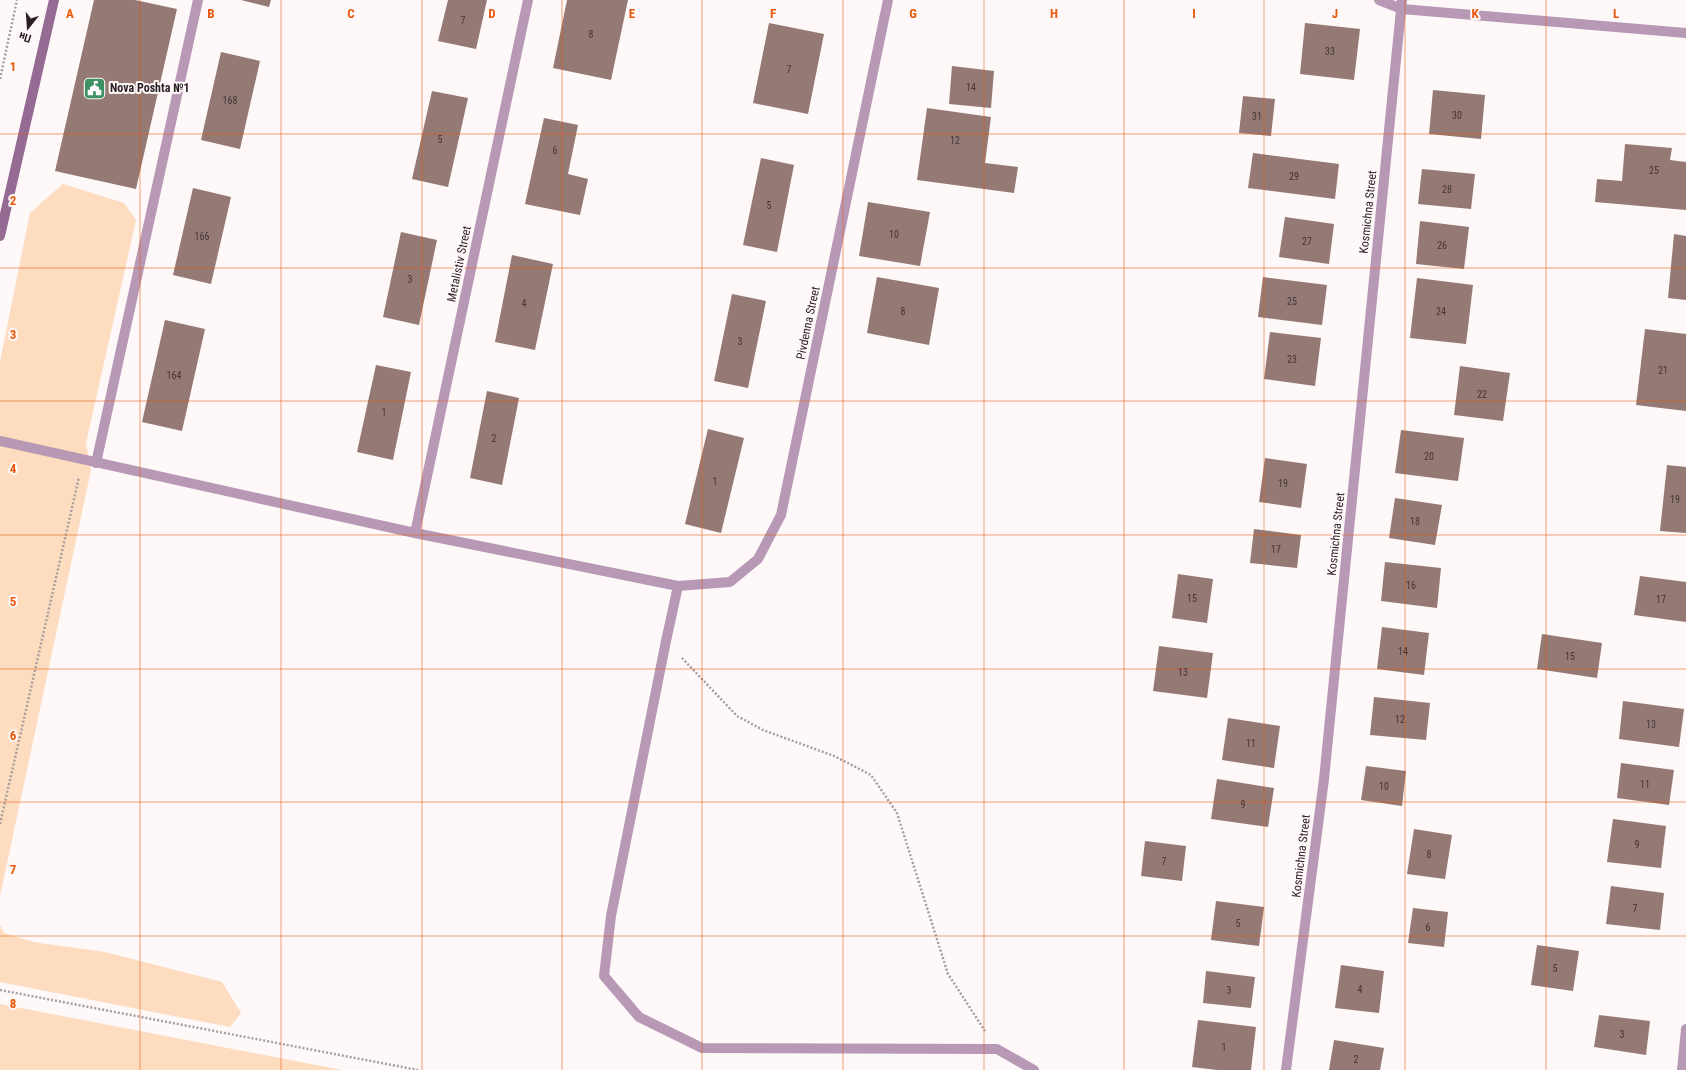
<svg xmlns="http://www.w3.org/2000/svg" width="1686" height="1070" viewBox="0 0 1686 1070" font-family="'Roboto Condensed',sans-serif">
<style>
.green{fill:#fedcbf}
.building{fill:#947974}
.lines{fill:none;stroke-linecap:round;stroke-linejoin:round}
.path{stroke:#a69ea0;stroke-width:2.5;stroke-dasharray:2 2;stroke-linecap:butt}
.lane{stroke:#b799b6;stroke-width:10}
.street{stroke:#b799b6;stroke-width:10}
.secondary{stroke:#956b94;stroke-width:10}
.grid{fill:none;stroke:#e8590c;stroke-width:1;stroke-opacity:0.55}
.labels{text-anchor:middle;stroke-width:4;stroke-linejoin:round;paint-order:stroke}
.number-label{font-size:10px;fill:#443536}
.poi-label{font-size:12px;font-weight:bold;fill:#291e21;stroke:#fef8f9;text-anchor:start}
.street-label{font-size:12px;fill:#291e21;stroke:#fef8f9}
.grid-label{font-size:13px;text-anchor:middle;font-weight:bold;fill:#e8590c;stroke:#fef8f9;stroke-width:4;stroke-linejoin:round;paint-order:stroke}
</style>
<rect width="100%" height="100%" fill="#fef8f9"/>
<g class="green">
<path d="M63,184L124,203L136,220L86,443L91,470L0,896V362L30,213Z"/>
<path d="M0,925L4,933L33,942L105,952L222,982L241,1013L230,1027L0,982Z"/>
<path d="M0,1004L342,1070H0Z"/>
</g>
<g class="building">
<path d="M94,0H135L177,9L136,189L55,171Z"/>
<path d="M241,0H271L269,7Z"/>
<path d="M448,0H487L476,49L438,41Z"/>
<path d="M567,0H628L611,80L553,68Z"/>
<path d="M769,23L824,34L808,114L753,103Z"/>
<path d="M1305,23L1360,29L1354,80L1300,74Z"/>
<path d="M221,52L260,61L240,149L201,140Z"/>
<path d="M952,66L994,71L991,108L949,104Z"/>
<path d="M1433,90L1485,95L1481,139L1429,134Z"/>
<path d="M432,91L468,98L448,187L412,179Z"/>
<path d="M1243,96L1275,99L1271,136L1239,133Z"/>
<path d="M927,108L991,117L985,163L1018,167L1014,193L917,180Z"/>
<path d="M544,118L578,125L568,174L588,179L580,215L525,204Z"/>
<path d="M1625,144L1672,148L1670,160L1686,162V210L1595,202L1597,179L1622,181Z"/>
<path d="M1253,153L1339,164L1335,199L1248,188Z"/>
<path d="M761,158L794,165L777,252L743,245Z"/>
<path d="M1422,169L1475,174L1471,209L1418,204Z"/>
<path d="M193,188L231,197L211,284L173,275Z"/>
<path d="M868,202L930,212L920,266L859,256Z"/>
<path d="M1285,217L1334,224L1329,264L1279,257Z"/>
<path d="M1420,221L1469,227L1464,269L1416,264Z"/>
<path d="M401,232L437,240L419,325L383,317Z"/>
<path d="M1674,234L1686,236V300L1668,298Z"/>
<path d="M512,255L553,264L535,350L495,342Z"/>
<path d="M877,277L939,288L929,345L867,333Z"/>
<path d="M1263,277L1327,285L1322,325L1258,317Z"/>
<path d="M1417,278L1473,285L1466,344L1410,338Z"/>
<path d="M732,294L766,301L748,388L714,381Z"/>
<path d="M165,320L205,329L182,431L142,422Z"/>
<path d="M1645,329L1686,334V411L1636,405Z"/>
<path d="M1270,332L1321,338L1315,386L1264,379Z"/>
<path d="M376,365L411,372L393,460L357,452Z"/>
<path d="M1460,366L1510,373L1503,421L1454,415Z"/>
<path d="M487,391L519,398L502,485L470,478Z"/>
<path d="M708,429L744,438L721,533L685,524Z"/>
<path d="M1401,430L1464,438L1458,481L1395,473Z"/>
<path d="M1265,458L1307,464L1301,508L1259,502Z"/>
<path d="M1667,465L1686,467V533L1660,531Z"/>
<path d="M1395,498L1442,505L1435,545L1389,538Z"/>
<path d="M1254,529L1301,535L1297,568L1250,563Z"/>
<path d="M1385,562L1441,568L1437,608L1381,601Z"/>
<path d="M1178,574L1213,579L1207,623L1172,618Z"/>
<path d="M1640,576L1686,582V622L1634,615Z"/>
<path d="M1382,627L1429,633L1424,675L1377,669Z"/>
<path d="M1542,634L1602,643L1597,678L1537,669Z"/>
<path d="M1159,646L1213,653L1207,698L1153,691Z"/>
<path d="M1374,697L1430,703L1426,740L1370,735Z"/>
<path d="M1623,701L1684,709L1679,747L1619,739Z"/>
<path d="M1228,718L1280,726L1274,768L1222,760Z"/>
<path d="M1621,763L1674,770L1669,805L1617,798Z"/>
<path d="M1366,766L1406,771L1402,806L1361,800Z"/>
<path d="M1217,779L1274,788L1268,827L1211,819Z"/>
<path d="M1613,819L1666,826L1661,868L1607,862Z"/>
<path d="M1414,829L1452,835L1445,879L1407,874Z"/>
<path d="M1145,841L1186,846L1182,881L1141,876Z"/>
<path d="M1611,886L1664,893L1660,930L1606,924Z"/>
<path d="M1216,901L1264,907L1259,946L1211,940Z"/>
<path d="M1413,908L1448,912L1444,947L1408,943Z"/>
<path d="M1537,945L1579,951L1573,991L1531,985Z"/>
<path d="M1341,965L1384,971L1379,1013L1335,1008Z"/>
<path d="M1206,971L1255,977L1251,1008L1203,1003Z"/>
<path d="M1599,1015L1650,1021L1646,1055L1594,1047Z"/>
<path d="M1198,1020L1256,1027L1251,1070H1217L1192,1067Z"/>
<path d="M1334,1040L1384,1048L1380,1070H1329Z"/>
</g>
<g class="lines">
<g class="path">
<path d="M0,79L17,0"/>
<path d="M682,658L737,716L763,730L834,756L871,775L897,813L948,974L985,1031"/>
<path d="M0,824L79,477"/>
<path d="M0,990L418,1070"/>
</g>
<path class="lane" d="M96,463L198,0"/>
<g class="street">
<path d="M1379,0L1402,9L1686,33"/>
<path d="M0,441L415,533L678,586L730,582L758,559L781,515L888,0"/>
<path d="M415,533L528,0"/>
<path d="M678,586L666,641L611,916L604,976L639,1017L702,1048L997,1049L1034,1070"/>
<path d="M1286,1070L1324,779L1402,0"/>
<path d="M1682,1070L1686,1029"/>
</g>
<path class="secondary" d="M0,236L54,0"/>
</g>
<path class="grid" d="M140,0V1070M281,0V1070M422,0V1070M562,0V1070M702,0V1070M843,0V1070M984,0V1070M1124,0V1070M1264,0V1070M1405,0V1070M1546,0V1070M0,134H1686M0,268H1686M0,401H1686M0,535H1686M0,669H1686M0,802H1686M0,936H1686"/>
<defs>
<symbol id="civic-square" viewBox="-11 -11 22 22"><rect x="-9" y="-9" width="18" height="18" rx="4" fill="#3e9163" stroke="#fef8f9"/><path d="M-.6-6.5H3V-4.5H.6V-3L4-1V1h2V6H-6V1h2V-1L-.6-3ZM-1.2 2.5V6h2.4V2.5Z" fill="#fff"/></symbol>
</defs>
<g fill-rule="evenodd">
<use href="#civic-square" x="82" y="76" width="25" height="25"/>
</g>
<g class="labels">
<g class="number-label">
<text x="463" y="24">7</text>
<text x="591" y="38">8</text>
<text x="1330" y="55">33</text>
<text x="789" y="73">7</text>
<text x="971" y="91">14</text>
<text x="230" y="104">168</text>
<text x="1457" y="119">30</text>
<text x="1257" y="120">31</text>
<text x="440" y="143">5</text>
<text x="955" y="144">12</text>
<text x="555" y="154">6</text>
<text x="1654" y="174">25</text>
<text x="1294" y="180">29</text>
<text x="1447" y="193">28</text>
<text x="769" y="209">5</text>
<text x="894" y="238">10</text>
<text x="202" y="240">166</text>
<text x="1307" y="245">27</text>
<text x="1442" y="249">26</text>
<text x="410" y="283">3</text>
<text x="1292" y="305">25</text>
<text x="524" y="307">4</text>
<text x="903" y="315">8</text>
<text x="1441" y="315">24</text>
<text x="740" y="345">3</text>
<text x="1292" y="363">23</text>
<text x="1663" y="374">21</text>
<text x="174" y="379">164</text>
<text x="1482" y="398">22</text>
<text x="384" y="416">1</text>
<text x="494" y="442">2</text>
<text x="1429" y="460">20</text>
<text x="715" y="485">1</text>
<text x="1283" y="487">19</text>
<text x="1675" y="503">19</text>
<text x="1415" y="525">18</text>
<text x="1276" y="553">17</text>
<text x="1411" y="589">16</text>
<text x="1192" y="602">15</text>
<text x="1661" y="603">17</text>
<text x="1403" y="655">14</text>
<text x="1570" y="660">15</text>
<text x="1183" y="676">13</text>
<text x="1400" y="723">12</text>
<text x="1651" y="728">13</text>
<text x="1251" y="747">11</text>
<text x="1645" y="788">11</text>
<text x="1384" y="790">10</text>
<text x="1243" y="808">9</text>
<text x="1637" y="848">9</text>
<text x="1429" y="858">8</text>
<text x="1164" y="865">7</text>
<text x="1635" y="912">7</text>
<text x="1238" y="927">5</text>
<text x="1428" y="931">6</text>
<text x="1555" y="972">5</text>
<text x="1360" y="993">4</text>
<text x="1229" y="994">3</text>
<text x="1622" y="1038">3</text>
<text x="1224" y="1051">1</text>
<text x="1356" y="1063">2</text>
</g>
<g class="poi-label">
<text x="110" y="92">Nova Poshta №1</text>
</g>
<g class="street-label">
<text transform="translate(1368 212) rotate(-84)" y="4">Kosmichna Street</text>
<text transform="translate(459 264) rotate(-78)" y="4">Metalistiv Street</text>
<text transform="translate(808 323) rotate(-78)" y="4">Pivdenna Street</text>
<text transform="translate(1336 534) rotate(-84)" y="4">Kosmichna Street</text>
<text transform="translate(1301 856) rotate(-83)" y="4">Kosmichna Street</text>
</g>
</g>
<g class="grid-label">
<text x="70" y="18">A</text>
<text x="211" y="18">B</text>
<text x="351" y="18">C</text>
<text x="492" y="18">D</text>
<text x="632" y="18">E</text>
<text x="773" y="18">F</text>
<text x="913" y="18">G</text>
<text x="1054" y="18">H</text>
<text x="1194" y="18">I</text>
<text x="1335" y="18">J</text>
<text x="1475" y="18">K</text>
<text x="1616" y="18">L</text>
<text x="13" y="71">1</text>
<text x="13" y="205">2</text>
<text x="13" y="339">3</text>
<text x="13" y="473">4</text>
<text x="13" y="606">5</text>
<text x="13" y="740">6</text>
<text x="13" y="874">7</text>
<text x="13" y="1008">8</text>
</g>
<g transform="translate(28 28) rotate(197)" stroke="#fef8f9" stroke-width="3" paint-order="stroke">
<path d="M0-3L7 15L0 10L-7 15Z" fill="#291e21"/>
<text y="-6" font-size="11" font-weight="bold" text-anchor="middle" fill="#291e21">Пн</text>
</g>
</svg>
